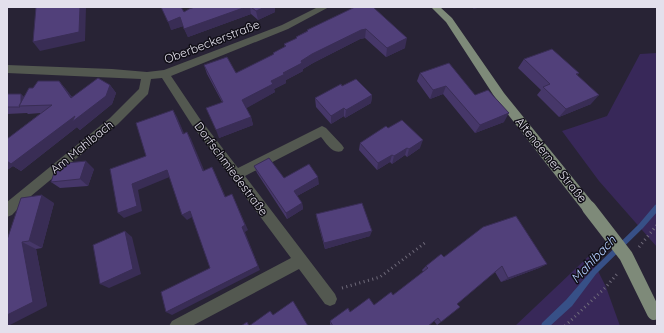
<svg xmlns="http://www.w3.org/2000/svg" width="664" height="333" viewBox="0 0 664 333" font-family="Quicksand,sans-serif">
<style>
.green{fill:#382859}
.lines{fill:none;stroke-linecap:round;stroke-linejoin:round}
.stream{fill:#375087;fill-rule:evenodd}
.path{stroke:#6f6a7a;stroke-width:3;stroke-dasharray:1 3.5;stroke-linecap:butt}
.minor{fill:#535850;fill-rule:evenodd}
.major{fill:#7e8a79;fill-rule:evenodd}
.major-bridge{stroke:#7e8a79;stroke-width:14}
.wall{fill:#463769}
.shaded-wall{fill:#392d55}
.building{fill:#51407a;stroke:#392d55}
.labels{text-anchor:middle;stroke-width:3;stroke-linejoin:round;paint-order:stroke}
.street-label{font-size:12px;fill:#e3e0ec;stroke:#100e16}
.water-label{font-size:13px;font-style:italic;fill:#b3cdfe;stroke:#100e16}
</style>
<rect width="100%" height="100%" fill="#282335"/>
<g class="green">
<path d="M657,53V247L599,181L562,131L607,116L640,54Z"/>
<path d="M590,255L606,287L620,326H515Z"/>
</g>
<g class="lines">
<path class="stream" d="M657,204V212L643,228L596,274L572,306L550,326H541L542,323L566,300L592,270L639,224L655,205Z"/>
<g class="path">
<path d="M639,247L657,225"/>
<path d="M342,288L380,277L426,242"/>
<path d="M565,326L606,287L617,274"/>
</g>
<path class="minor" d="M318,7H329L288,29L171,76L200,119L238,168L322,126L326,128L342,145L344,148L342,151C333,155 326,143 321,137L245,176L335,294L337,299L335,304L330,306L325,304L299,269L192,326H169L172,321L291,258L192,125L162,78L151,79L148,94L118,124L25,201L12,215L7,217V202L110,118L139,89L141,79L7,73V65L112,69L147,72L164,70L282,25Z"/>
<path class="major" d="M431,7H440L452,18L504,93L594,204L595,208L594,212L589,214L584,212L496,99L446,22Z"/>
<path class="major-bridge" d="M589,208L626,256L654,313"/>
</g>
<g class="wall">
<path d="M195,7H275V12L258,20L251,14L188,37L183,26L171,30L184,12Z"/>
<path d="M355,7L405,48L386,57L365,38L360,39L313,63L303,69V71L286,80V83L274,89L275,92L246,108L251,117L253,125L219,138L222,102L207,74L204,65L236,73L273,55V53L285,47L284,44L296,39V37L307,31V30Z"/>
<path d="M524,59L579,73L577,75L591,104L559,117L537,95L541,90L518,68Z"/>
<path d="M420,73L475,95L504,122L475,133L443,94L430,99L417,81Z"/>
<path d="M59,81L72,97L110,85L116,93L112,104L80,130L77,127L21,171L13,166L7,170V139L41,113L28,114L27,113L7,114V94L24,97Z"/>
<path d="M342,86L372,95L371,103L345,118L344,116L331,124L316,107L315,98Z"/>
<path d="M388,128L420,148L407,157L405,155L392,164L390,162L377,170L359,150L360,143Z"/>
<path d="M254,166L284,178L319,184L297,196L302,203L303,209L287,219L257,173Z"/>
<path d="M94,169L88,186L60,188L51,182Z"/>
<path d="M54,203L42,248L36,249L47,306L7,240Z"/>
<path d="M316,214L370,236L325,249L317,220Z"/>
<path d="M444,257L547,264L539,268L501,282L495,272L457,304L441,322L437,325L434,321L428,326H331L330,324V321L350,312L374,305L393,295L423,272L422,270L426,266Z"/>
</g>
<g class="shaded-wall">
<path d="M80,7H86L85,41L40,51L33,42Z"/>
<path d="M246,7H250L251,14L188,37L184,29Z"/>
<path d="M265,7H275V12L258,20L256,11Z"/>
<path d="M474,7H482L473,9Z"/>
<path d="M180,17L184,26L171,30L168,22Z"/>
<path d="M366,29L365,38L360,39L313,63L303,69V71L286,80V83L274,89L275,92L245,109L242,100L283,73L312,54L361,30Z"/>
<path d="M407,38L405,48L386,57L387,48Z"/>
<path d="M59,81L66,89L78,106L71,98Z"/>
<path d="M110,85L116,93L112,104L80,130L77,127L21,171L13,166L7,170V161L75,116Z"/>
<path d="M446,86L443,94L430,99L433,90Z"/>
<path d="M21,94L28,100L21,106Z"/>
<path d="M372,95L371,103L345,118L346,110Z"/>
<path d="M599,95L591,104L559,117L566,109Z"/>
<path d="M344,108V116L331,124V116Z"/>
<path d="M173,110L177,117L187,140L183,134Z"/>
<path d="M509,113L504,122L475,133L480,125Z"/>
<path d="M251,117L253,125L219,138L216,130Z"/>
<path d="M187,132L191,139L207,177L203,171Z"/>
<path d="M423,140L420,148L407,157L409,149Z"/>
<path d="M407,148L405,155L392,164L394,156Z"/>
<path d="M392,155L390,162L377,170L378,163Z"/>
<path d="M86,161L94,169L88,186L80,179Z"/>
<path d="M212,167L215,173L228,202L225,197Z"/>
<path d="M167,170L172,176L138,190L142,211L124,218L118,213L132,184Z"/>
<path d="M318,177L319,184L295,197L294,191Z"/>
<path d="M232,194L248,230L245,232L260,270L172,315L166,312L258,266L242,227Z"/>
<path d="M42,195L54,203L42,248L29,241Z"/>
<path d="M302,203L303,209L287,219L286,213Z"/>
<path d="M190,211L194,216L187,220L182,215Z"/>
<path d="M125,231L132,237L141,274L109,288L100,284Z"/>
<path d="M372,231L370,236L325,249L324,243Z"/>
<path d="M22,242L36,249L47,306L8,326H7V315Z"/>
<path d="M547,264L539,268L501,282L508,278Z"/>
</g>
<g class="building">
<path d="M36,7H80L79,32L33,42Z"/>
<path d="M161,7H181L184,12L189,9L195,7H246L184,29L180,17L168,22Z"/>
<path d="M251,7H265L256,11Z"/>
<path d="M355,7H373L407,38L387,48L366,29L361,30L312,54L301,61L302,63L283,73L285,74L271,81L273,84L242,100L251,117L216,130L206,108L223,102L204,65L227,57L236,73L274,54L273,53L286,46L284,44L297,38L296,37L308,31L307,30Z"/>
<path d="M552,49L579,73L576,74L599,95L566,109L543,87L550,84L524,59Z"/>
<path d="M449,63L475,95L488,90L509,113L480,125L446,86L433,90L420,73Z"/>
<path d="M98,78L110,85L106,96L72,122L75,116L11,164L7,161V139L52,105L19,106L29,88H33L38,81H59L71,98Z"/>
<path d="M356,79L372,95L346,110L344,108L331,116L315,98L341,84L342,86Z"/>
<path d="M7,94H21V102L19,106L20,107H7Z"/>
<path d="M173,110L183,134L187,132L203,171L212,167L225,197L232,194L245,225L242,227L258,266L166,312L161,292L210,268L190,211L182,215L167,170L132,184L137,206L118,213L110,169L146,156L136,123Z"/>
<path d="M402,120L423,140L409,149L407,148L394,156L392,155L378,163L360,143L386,126L388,128Z"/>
<path d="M269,158L284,178L309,164L318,177L294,191L302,203L286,213L254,166Z"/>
<path d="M86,161L80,179L51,182L57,164Z"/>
<path d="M42,195L29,241L22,242L33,302L7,315V240L21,198Z"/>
<path d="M362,203L372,231L324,243L316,214Z"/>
<path d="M516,216L547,264L508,278L502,266L457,304L460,307L441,322L438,318L428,326H333L330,321L348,308L350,312L369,298L374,305L391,292L393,295L428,268L426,266L441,254L444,257L483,227Z"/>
<path d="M125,231L133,269L100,284L93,245Z"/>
<path d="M293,301L308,326H241L247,322L249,326L270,311L273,315Z"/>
</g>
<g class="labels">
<g class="street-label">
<text transform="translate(212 42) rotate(-21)" y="4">Oberbeckerstraße</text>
<text transform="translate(82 147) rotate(-39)" y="4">Am Mahlbach</text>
<text transform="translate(551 160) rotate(51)" y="4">Altenderner Straße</text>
<text transform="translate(231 169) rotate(53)" y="4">Dorfschmiedestraße</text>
</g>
<g class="water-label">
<text transform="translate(593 259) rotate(-47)" y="5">Mahlbach</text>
</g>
</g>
<rect width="664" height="333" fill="none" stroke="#e3e0ec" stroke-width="16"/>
</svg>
